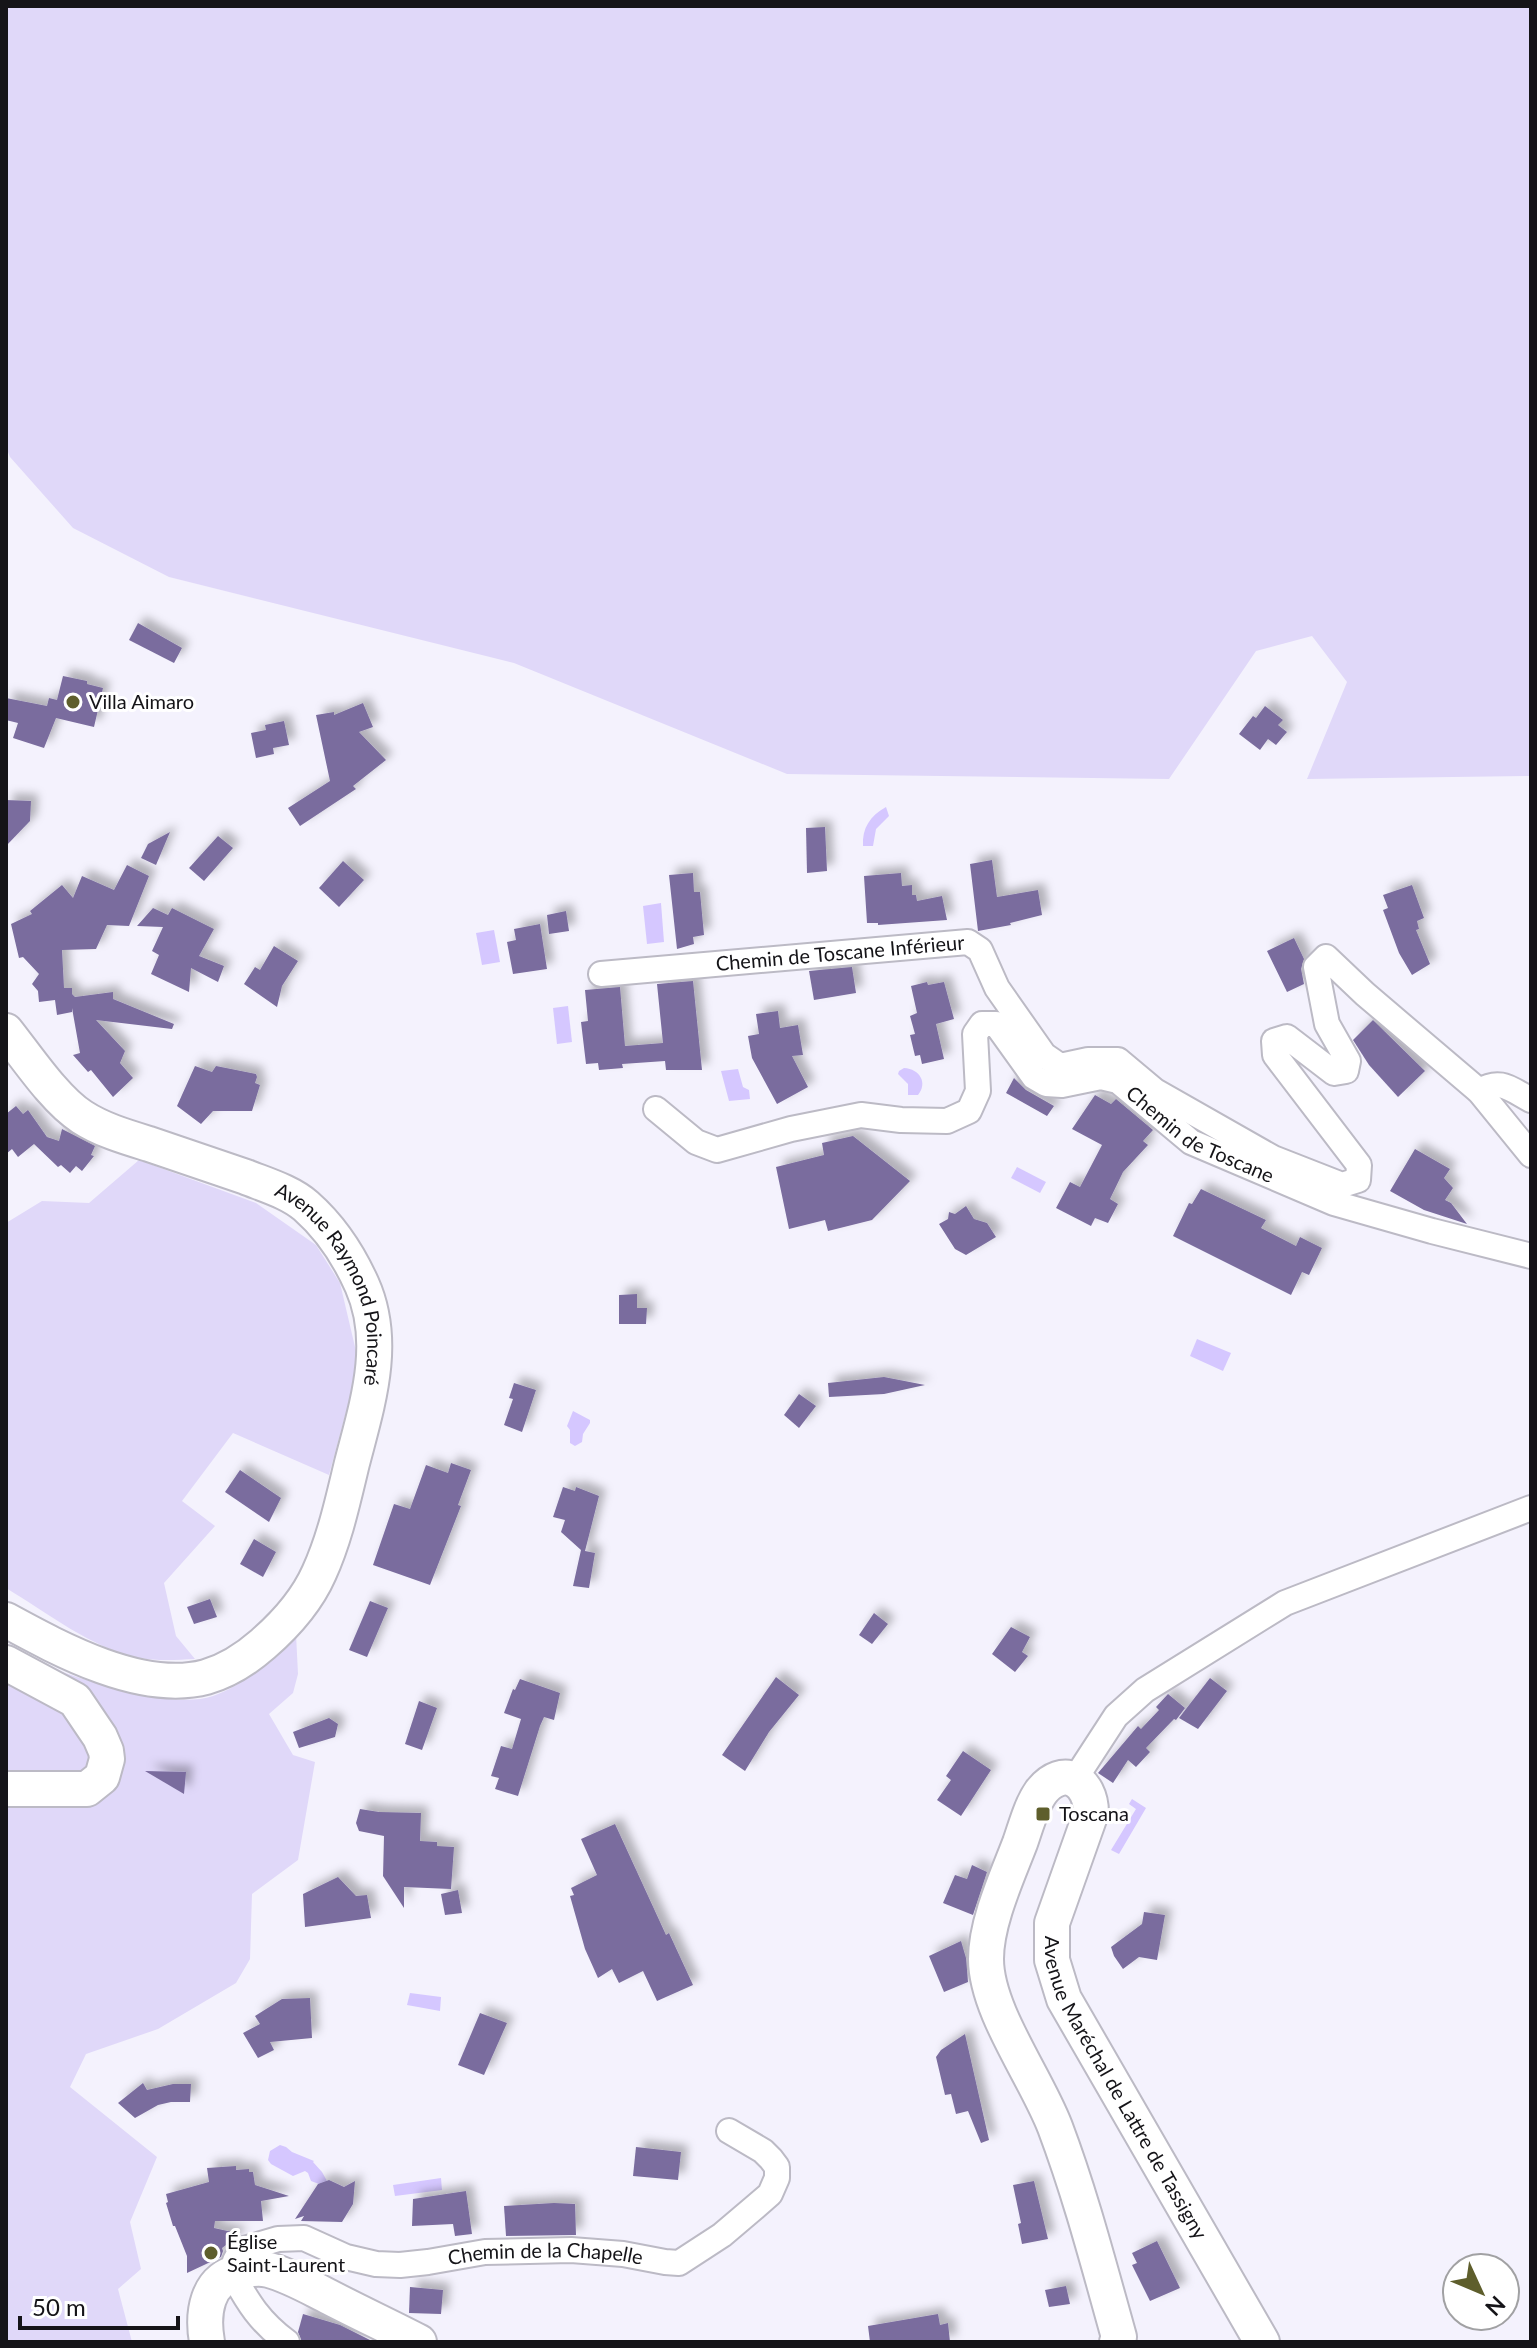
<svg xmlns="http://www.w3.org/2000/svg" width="1537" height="2348" viewBox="0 0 1537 2348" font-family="Lato,sans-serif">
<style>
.green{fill:#e0d8f9}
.water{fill:#d5c7ff}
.building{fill:#7a6c9e;filter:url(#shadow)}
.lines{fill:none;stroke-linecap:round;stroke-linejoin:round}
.street-casing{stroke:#bcbac5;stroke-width:28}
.secondary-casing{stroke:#bcbac5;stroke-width:38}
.street{stroke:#fff;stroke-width:24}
.secondary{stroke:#fff;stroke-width:34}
.poi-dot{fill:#5e5e2c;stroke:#fff;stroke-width:3}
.labels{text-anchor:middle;stroke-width:6;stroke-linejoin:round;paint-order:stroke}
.poi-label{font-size:20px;fill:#151418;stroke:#fff;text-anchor:start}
.street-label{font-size:20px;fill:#151418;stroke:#fff}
</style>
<defs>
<filter id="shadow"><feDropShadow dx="7" dy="-7" stdDeviation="4" flood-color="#0004"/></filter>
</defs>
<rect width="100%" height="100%" fill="#f4f2fd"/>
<g class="green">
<path d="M6,6H1531V776L1307,779L1347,682L1312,636L1256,651L1169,779L787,774L514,663L169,577L73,528L10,457L6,447Z"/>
<path d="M139,1160L256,1203L316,1245L340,1283L359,1364L329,1475L233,1433L182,1501L215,1526L164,1583L176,1636L195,1659C177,1660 157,1661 139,1658C93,1649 46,1612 6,1588V1223L42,1201L89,1203Z"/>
<path d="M296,1634L298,1674L293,1693L269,1714L293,1755L315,1762L298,1860L252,1894L250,1959L236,1983L158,2029L86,2054L70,2087L157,2157L130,2222L141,2269L118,2289L132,2342H6V1653C57,1669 163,1713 213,1696C246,1685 271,1657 296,1634Z"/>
</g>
<g class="water">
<path d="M886,807L889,816L876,829L873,846H863C862,828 870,816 886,807Z"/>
<path d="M661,903L664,942L647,944L643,906Z"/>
<path d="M494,930L500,962L482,965L476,933Z"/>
<path d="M568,1006L572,1042L557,1044L553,1008Z"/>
<path d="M904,1068C920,1069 928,1083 918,1095H908V1084L898,1074L899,1071Z"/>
<path d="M738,1069L743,1087L749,1090L750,1099L729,1101L721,1071Z"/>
<path d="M1017,1167L1046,1182L1040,1193L1011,1178Z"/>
<path d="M1197,1339L1231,1353L1223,1371L1190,1356Z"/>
<path d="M573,1411L590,1420V1423L583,1434L582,1442L575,1446L570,1443V1430L567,1426Z"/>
<path d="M1132,1799L1146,1808L1119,1854L1111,1850L1136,1809L1129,1804Z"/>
<path d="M410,1993L441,1997L440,2011L407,2005Z"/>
<path d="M280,2145L286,2147L292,2152L314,2161L313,2162L322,2172L327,2181L319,2184L311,2181L308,2173L305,2171L293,2176L271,2164L268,2160L270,2151Z"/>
<path d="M441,2178L442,2190L395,2196L393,2185Z"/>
</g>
<g class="building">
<path d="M138,623L182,648L174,663L129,640Z"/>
<path d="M63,676L87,681V684L103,688L94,727L56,718L44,748L13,738L18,723L6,720V698L47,706L49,698L57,700Z"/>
<path d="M363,703L373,727L359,732L386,760L353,786L356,789L300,826L288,808L330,781L316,715L334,712V715Z"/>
<path d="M1265,706L1283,720L1278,725L1287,732L1276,745L1268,739L1260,750L1239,734L1253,716L1256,718Z"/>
<path d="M284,721L289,745L273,748L274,754L256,758L251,733L266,730L265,725Z"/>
<path d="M6,800L31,801L30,821L6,846Z"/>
<path d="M825,827L827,871L807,873L806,828Z"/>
<path d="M170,832L156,865L141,858L148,844Z"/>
<path d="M218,836L233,848L204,881L189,868Z"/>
<path d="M992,860L997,897L1038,890L1042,915L1010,923L1011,925L978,931L970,864Z"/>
<path d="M343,861L364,880L339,907L319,888Z"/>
<path d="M127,865L149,876L129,926L107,925L96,949L62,950L64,988H72V994L75,997L113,992V999L174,1024L172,1029L96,1020L125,1051L120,1063L133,1078L113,1097L91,1070L88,1072L73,1055L80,1053L72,1008V1012L57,1015L55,1000L39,1002L38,991L32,984L39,974L23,957L19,958L11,924L32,914L30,911L62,885L73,898L82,876L114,890Z"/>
<path d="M693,873L694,892H700L704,935L693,937L694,944L677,949L669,875Z"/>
<path d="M901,873L902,886L912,885V895H916L917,901L942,896L947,920L878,925V923H867L864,876Z"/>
<path d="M1412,885L1424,918L1417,921L1419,929L1416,930L1430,964L1412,975L1399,953L1383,910L1388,908L1383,895Z"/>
<path d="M153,908L168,915L172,908L214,929L199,956L224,966L218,982L191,968L189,992L151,974L159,955L152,951L163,927L137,926Z"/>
<path d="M566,911L569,931L549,934L547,915Z"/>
<path d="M540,924L547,969L513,974L507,942L516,940L514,929Z"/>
<path d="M1294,938L1304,959L1301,969L1304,984L1287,992L1267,951Z"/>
<path d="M274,946L298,961L282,986L277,1007L244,984L255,967L260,970Z"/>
<path d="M852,967L856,993L814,1000L809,971Z"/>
<path d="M693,981L702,1070H666L665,1061L622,1064L623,1068L599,1070L598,1063L586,1064L581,1022L588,1021L585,990L620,987L625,1046L663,1043L657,984Z"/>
<path d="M927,982L928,985L944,982L954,1019L936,1024L944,1059L922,1064L920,1055L915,1056L910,1035L915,1034L910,1016L917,1013L911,986Z"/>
<path d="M778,1011L780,1028L798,1025L803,1055L792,1056L808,1087L777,1104L752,1058L748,1036L759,1034L756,1014Z"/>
<path d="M1373,1020L1425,1071L1398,1097L1369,1065L1353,1040Z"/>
<path d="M195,1066L212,1072L216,1066L256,1074L257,1077L255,1083L260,1085L252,1111H213L201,1124L177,1106Z"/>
<path d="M1014,1078L1026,1090L1054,1106L1047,1116L1006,1093Z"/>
<path d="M1095,1095L1111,1104L1116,1099L1153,1130L1143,1141L1148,1145L1123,1172L1110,1199L1118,1204L1108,1223L1095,1218L1091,1226L1056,1208L1070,1182L1080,1187L1102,1145L1072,1129Z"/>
<path d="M16,1106L23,1114L28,1110L47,1137L59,1141L62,1129L95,1146L91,1155L94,1156L82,1171L76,1166L70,1173L61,1165L58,1167L34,1144L18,1157L12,1149L6,1154V1114Z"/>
<path d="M853,1136L910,1181L872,1220L828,1231L825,1220L789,1229L776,1167L824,1155L822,1143Z"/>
<path d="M1415,1149L1450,1169L1444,1178L1453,1188L1445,1200L1451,1203L1467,1224L1424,1210L1390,1191Z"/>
<path d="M1201,1189L1266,1220L1261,1228L1296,1246L1300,1237L1322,1248L1309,1275L1302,1272L1291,1295L1173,1236L1189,1203L1192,1204Z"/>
<path d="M966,1206L974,1219L987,1223L996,1237L966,1255L955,1249L939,1224L948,1219L949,1212L955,1214Z"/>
<path d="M637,1294V1308H647L646,1324H619V1295Z"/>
<path d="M884,1377L925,1385L884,1394L829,1397L828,1383Z"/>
<path d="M514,1383L536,1390L522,1432L504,1425L513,1399L509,1398Z"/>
<path d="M799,1394L816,1406L799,1428L784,1415Z"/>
<path d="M451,1463L471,1470L458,1505L461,1506L430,1585L373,1565L394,1504L410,1509L426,1465L448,1473Z"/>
<path d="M240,1470L281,1498L269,1522L225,1492Z"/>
<path d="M563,1487L575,1491L576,1487L599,1496L585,1551L595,1553L589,1588L573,1586L581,1550L561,1532L565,1520L553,1517Z"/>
<path d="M254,1539L276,1552L263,1577L240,1564Z"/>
<path d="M210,1599L217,1617L194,1624L187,1607Z"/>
<path d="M370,1601L388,1608L367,1657L349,1650Z"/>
<path d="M874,1613L888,1624L872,1644L859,1635Z"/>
<path d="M1011,1627L1030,1637L1022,1652L1028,1656L1015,1672L992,1654Z"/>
<path d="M776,1677L799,1695L769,1732L745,1771L722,1755Z"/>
<path d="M1210,1678L1227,1691L1198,1729L1179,1718Z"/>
<path d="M520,1679L560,1693L554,1720L544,1717L540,1726L518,1796L495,1789L499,1778L491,1776L501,1746L512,1749L521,1719L504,1713L513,1689L515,1690Z"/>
<path d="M1168,1694L1185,1708L1176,1720L1174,1719L1146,1748L1150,1752L1136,1767L1128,1760L1113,1783L1098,1773L1138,1726L1141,1729L1159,1710L1156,1707Z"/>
<path d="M419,1701L437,1708L422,1750L405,1744Z"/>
<path d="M329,1718L338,1724L335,1737L299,1748L293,1732Z"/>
<path d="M963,1751L991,1770L961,1816L937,1800L951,1780L946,1776Z"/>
<path d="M145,1771L186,1772L184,1794Z"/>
<path d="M360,1809L379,1812L421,1813L420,1841L437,1842V1846L454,1847L451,1889L404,1887V1908L383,1876L384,1836L359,1831L356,1823Z"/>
<path d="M615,1824L666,1935L669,1933L693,1985L657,2001L643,1971L619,1983L612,1969L598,1978L585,1949L570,1896L574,1895L571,1888L597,1875L581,1839Z"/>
<path d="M972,1865L987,1872L973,1915L943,1903L955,1875L967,1879Z"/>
<path d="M338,1877L356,1896L367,1895L371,1918L305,1927L303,1894Z"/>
<path d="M458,1890L462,1913L445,1915L441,1894Z"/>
<path d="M1144,1912L1165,1915L1157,1960L1139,1957L1123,1969L1114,1956L1111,1947L1142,1924Z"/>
<path d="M961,1941L966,1958L968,1982L944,1992L929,1956Z"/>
<path d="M310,1998L312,2038L270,2042L274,2050L258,2058L243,2033L260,2024L255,2016L282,1999Z"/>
<path d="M480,2013L507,2023L484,2075L458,2065Z"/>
<path d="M965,2034L989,2140L981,2143L968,2111L956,2114L951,2094L945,2095L936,2057L941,2050Z"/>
<path d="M143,2083L147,2090L173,2084H191L190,2102H171L158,2105L135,2118L118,2103Z"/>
<path d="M636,2147L681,2152L678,2180L633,2176Z"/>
<path d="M236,2166V2170L249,2169V2172H253L255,2185L289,2196L261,2201L263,2221H215L214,2228L241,2234L222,2248L223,2251L221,2257L187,2273V2256L175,2226H173L166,2203L168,2202L166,2194L209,2182L207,2168Z"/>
<path d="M329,2180L344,2187L355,2181L353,2204L342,2222L301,2221L304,2216L295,2219L318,2184Z"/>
<path d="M1034,2181L1048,2239L1022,2244L1018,2224L1021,2223L1013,2185Z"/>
<path d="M466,2191L472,2234L455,2236L453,2224L412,2226L413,2199Z"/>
<path d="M554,2203L575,2204L576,2235L506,2236L504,2206Z"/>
<path d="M1157,2241L1180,2288L1150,2301L1132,2265L1137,2263L1132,2253Z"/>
<path d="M1066,2286L1070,2304L1049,2307L1045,2290Z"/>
<path d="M410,2287L443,2290L441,2314L409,2313Z"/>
<path d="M303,2314L340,2325L374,2342H302L298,2332Z"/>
<path d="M938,2314L940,2325L948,2323L950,2342H870L868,2326Z"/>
</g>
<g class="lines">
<defs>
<g id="street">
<path id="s1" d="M601,974L968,942L980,950L997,988L1044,1055L1060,1066L1088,1060H1118L1155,1091L1273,1158L1342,1185L1358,1180L1359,1165L1275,1055L1274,1041L1287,1037L1334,1073L1346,1071L1348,1061L1327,1024L1316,967L1326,957L1365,994L1479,1091L1531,1155"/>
<path d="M1479,1091C1501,1078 1510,1089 1531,1100"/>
<path id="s2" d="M656,1109L696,1142L717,1150L791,1129L861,1115L901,1120L947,1121L969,1111L978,1091L975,1034L982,1024H996L1034,1077L1046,1084L1062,1085L1101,1077L1118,1081L1191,1142L1334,1203L1432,1231L1531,1256"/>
<path d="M1075,1779L1116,1716L1145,1690L1285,1603L1531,1508"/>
<path id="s3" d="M287,2342C260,2322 248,2303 232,2273L235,2261L241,2250L278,2239L304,2238L346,2257L376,2264L400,2265L428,2262L485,2252L571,2250L623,2254L665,2262L679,2263L722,2235L755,2207L770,2194L777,2178V2167L771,2159L763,2151L729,2131"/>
</g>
<g id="secondary">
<path id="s4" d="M6,1031C26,1056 55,1100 82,1117C102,1130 126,1137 149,1144C182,1155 214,1166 246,1177C266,1185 290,1192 306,1206C331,1228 349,1256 362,1285C388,1343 367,1405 352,1463C343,1500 335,1538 319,1573C307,1600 286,1624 263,1644C247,1658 227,1671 206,1677C142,1694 61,1650 6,1620"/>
<path d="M6,1663L75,1700L100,1737L106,1751L107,1759L102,1777L87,1789H6"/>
<path d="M207,2342C202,2314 206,2279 239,2272C249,2269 258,2267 269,2270C291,2276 311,2288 331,2298C360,2313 390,2327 419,2342"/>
<path id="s5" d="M1117,2342L1119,2337C1099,2266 1081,2196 1055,2127C1036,2077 986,2011 986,1959C986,1922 1007,1877 1020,1843C1026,1826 1031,1806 1041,1792C1063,1764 1091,1780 1091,1813L1052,1923V1960L1064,1999L1262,2342"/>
</g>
</defs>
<use href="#street" class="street-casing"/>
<use href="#secondary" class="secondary-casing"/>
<use href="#street" class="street"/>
<use href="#secondary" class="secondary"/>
</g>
<g class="poi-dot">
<circle cx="73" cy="702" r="8"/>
<rect x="1035" y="1806" width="16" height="16" rx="4"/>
<circle cx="211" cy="2253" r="8"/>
</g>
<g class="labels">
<g class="poi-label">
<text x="89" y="709">Villa Aimaro</text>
<text x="1059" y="1821">Toscana</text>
<text x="227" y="2249">Église<tspan x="227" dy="23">Saint-Laurent</tspan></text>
</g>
<g class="street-label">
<text dy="7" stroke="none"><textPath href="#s1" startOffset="240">Chemin de Toscane Inférieur</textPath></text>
<text dy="7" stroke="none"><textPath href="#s2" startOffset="690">Chemin de Toscane</textPath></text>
<text dy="7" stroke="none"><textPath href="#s4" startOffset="440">Avenue Raymond Poincaré</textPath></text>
<text dy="7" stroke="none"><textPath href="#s5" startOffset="962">Avenue Maréchal de Lattre de Tassigny</textPath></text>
<text dy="7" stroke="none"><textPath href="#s3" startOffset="426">Chemin de la Chapelle</textPath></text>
</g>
</g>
<rect width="1537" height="2348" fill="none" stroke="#151418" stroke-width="16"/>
<g transform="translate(1481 2292) rotate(134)"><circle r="38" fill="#ffffff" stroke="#a1a1a3" stroke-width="2"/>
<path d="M0-6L14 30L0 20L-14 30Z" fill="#5e5e2c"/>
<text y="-12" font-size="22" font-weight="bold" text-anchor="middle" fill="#151418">N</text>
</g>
<path d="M20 2316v12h158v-12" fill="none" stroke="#151418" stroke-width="4"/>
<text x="32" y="2316" font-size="24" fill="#151418" stroke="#ffffff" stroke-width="6" paint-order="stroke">50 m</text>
</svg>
